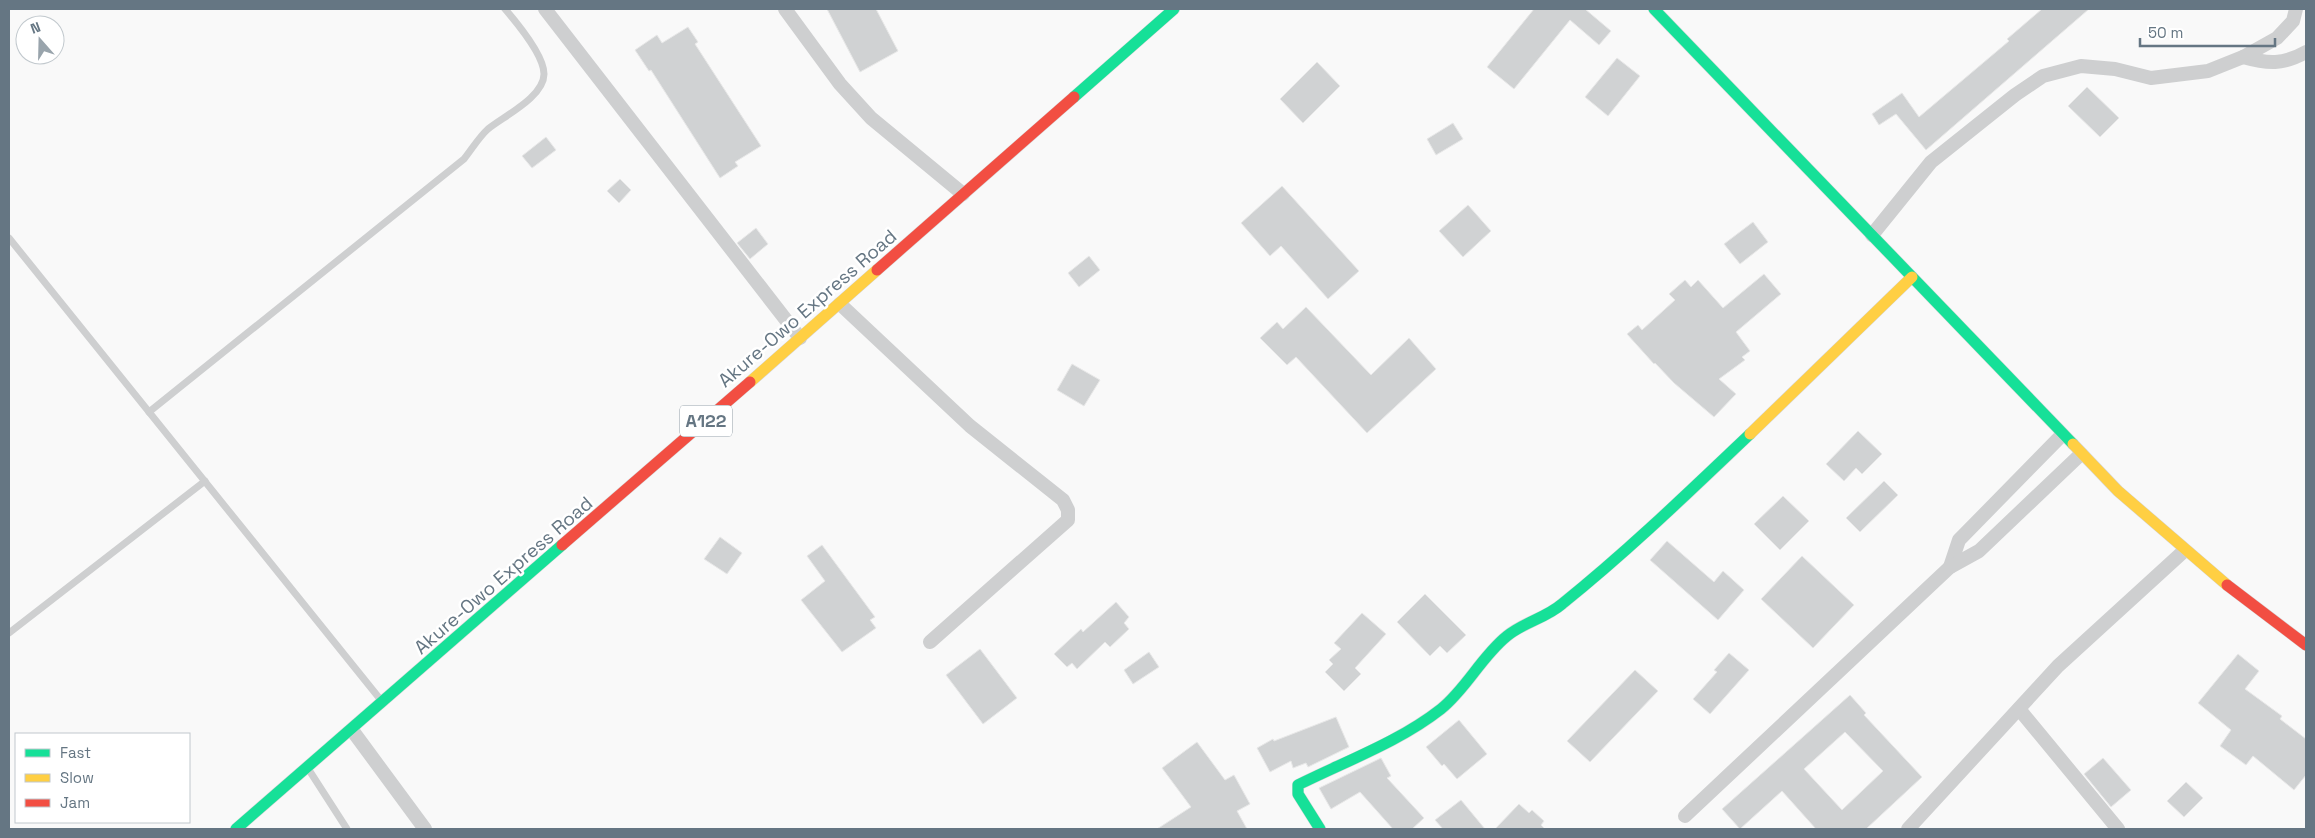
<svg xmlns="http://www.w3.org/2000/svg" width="2315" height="838" viewBox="0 0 2315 838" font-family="'Space Grotesk',sans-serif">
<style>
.building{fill:#d0d2d3;stroke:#e8e8e8;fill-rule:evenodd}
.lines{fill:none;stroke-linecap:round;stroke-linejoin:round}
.fast-casing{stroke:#d5d6d7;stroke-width:12}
.slow-casing{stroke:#d5d6d7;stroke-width:12}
.jam-casing{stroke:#d5d6d7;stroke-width:12}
.lane{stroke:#cecfd0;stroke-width:7}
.street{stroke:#cecfd0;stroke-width:14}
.fast{stroke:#16e098;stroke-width:11}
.slow{stroke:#ffcf43;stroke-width:11}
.jam{stroke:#f24e42;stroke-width:11}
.labels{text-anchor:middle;stroke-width:5;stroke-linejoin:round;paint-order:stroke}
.shield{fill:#fff;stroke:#939fa8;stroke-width:1}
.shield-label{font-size:18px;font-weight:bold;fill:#657683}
.street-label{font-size:19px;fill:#657683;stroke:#fff}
</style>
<rect width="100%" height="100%" fill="#f9f9f9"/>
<g class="building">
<path d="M827,9H876L898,51L860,72Z"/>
<path d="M1534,9H1585L1611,31L1599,45L1570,20L1514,89L1487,67Z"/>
<path d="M2042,9H2089L1926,150L1896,114L1879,125L1872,114L1902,93L1919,117L2009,41L2007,39Z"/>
<path d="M688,27L698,42L695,44L761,146L735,162L738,166L720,178L651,70L649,71L635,50L657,35L662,43Z"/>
<path d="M1617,58L1640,76L1608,116L1585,97Z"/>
<path d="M1317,62L1340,86L1303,123L1280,99Z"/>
<path d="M2087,87L2119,118L2100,137L2068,106Z"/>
<path d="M1453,123L1463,139L1436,155L1427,139Z"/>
<path d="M546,137L556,150L532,168L522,156Z"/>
<path d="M620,179L631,190L619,203L607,191Z"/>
<path d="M1282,186L1359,271L1328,299L1281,246L1270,256L1241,223Z"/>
<path d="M1468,205L1491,231L1463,257L1439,231Z"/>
<path d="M1753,222L1768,242L1740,264L1724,244Z"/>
<path d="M756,228L768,244L750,259L737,243Z"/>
<path d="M1089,256L1100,270L1079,287L1068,273Z"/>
<path d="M1764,274L1781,294L1736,332L1750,351L1742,357L1745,360L1719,379L1736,394L1714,417L1674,383L1655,363L1654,364L1627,334L1638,325L1642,330L1675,300L1669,294L1685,280L1691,287L1698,280L1723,308Z"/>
<path d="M1306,307L1371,375L1409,338L1436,369L1367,433L1296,357L1287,365L1260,338L1277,322L1283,329Z"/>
<path d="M1072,364L1100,380L1084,406L1057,390Z"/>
<path d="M1858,431L1882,454L1862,474L1856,468L1844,481L1826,464Z"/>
<path d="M1884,481L1898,495L1860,532L1846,518Z"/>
<path d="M1783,496L1809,521L1780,550L1754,524Z"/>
<path d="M720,537L742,553L727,574L704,559Z"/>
<path d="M1667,541L1714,582L1723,571L1744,590L1718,620L1650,560Z"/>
<path d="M822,545L875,617L870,620L876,628L842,652L801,600L825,581L807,556Z"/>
<path d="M1802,556L1854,605L1813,648L1761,599Z"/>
<path d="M1425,594L1466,635L1447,653L1440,646L1430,656L1397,622Z"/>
<path d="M1116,602L1129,617L1124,623L1129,629L1110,647L1105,642L1077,669L1072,663L1067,667L1054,654L1081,629L1083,632Z"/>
<path d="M1362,613L1386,634L1355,668L1361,674L1344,691L1325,672L1333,664L1329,660L1341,649L1334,643Z"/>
<path d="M980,649L1017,698L983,724L946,675Z"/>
<path d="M1149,652L1159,667L1133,684L1124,670Z"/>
<path d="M1729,653L1749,670L1710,714L1693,699L1717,672L1714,670Z"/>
<path d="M2238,654L2259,671L2245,689L2282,716L2280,719L2306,739V775L2294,790L2253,756L2246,765L2220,746L2231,730L2198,703Z"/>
<path d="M1635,670L1658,691L1590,762L1567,741Z"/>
<path d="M1850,695L1866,713L1864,715L1922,777L1866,829H1816L1782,791L1740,829L1722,809ZM1845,732L1883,771L1842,810L1804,769Z"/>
<path d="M1336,717L1349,747L1308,767L1306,763L1293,768L1291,761L1270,772L1257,748L1273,739L1274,741Z"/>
<path d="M1459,720L1487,754L1457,779L1444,764L1442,766L1426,747Z"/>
<path d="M1197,742L1225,780L1234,775L1250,804L1237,811L1247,829H1157L1191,807L1162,768Z"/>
<path d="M1381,758L1391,776L1387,778L1424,818L1412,829H1393L1360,792L1331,809L1319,788Z"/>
<path d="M2103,758L2131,790L2111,807L2084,774Z"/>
<path d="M2186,782L2203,798L2184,817L2167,801Z"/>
<path d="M1461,800L1485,829H1443L1435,820Z"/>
<path d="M1519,804L1529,813L1532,810L1544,821L1541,825L1545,829H1495Z"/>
</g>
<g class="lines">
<defs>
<g id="fast">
<path d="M1654,9L2073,444"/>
<path d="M1074,97L1174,9"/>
<path d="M236,829L562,545"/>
<path d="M1320,829L1298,794V785C1346,761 1399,742 1441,709C1467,688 1481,657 1507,636C1524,622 1546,618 1562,604C1628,551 1689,492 1750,434"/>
</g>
<g id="slow">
<path d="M750,382L877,270"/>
<path d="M1750,434L1912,277"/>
<path d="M2073,444L2118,491L2227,585"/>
</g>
<g id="jam">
<path d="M877,270L1074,97"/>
<path d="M562,545L750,382"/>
<path d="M2227,585L2306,645"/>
</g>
</defs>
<use href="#fast" class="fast-casing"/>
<use href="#slow" class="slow-casing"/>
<use href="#jam" class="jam-casing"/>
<g class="lane">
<path d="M9,238L380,699"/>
<path d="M149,412L464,159C472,149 479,137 488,129C504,116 544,97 544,74C544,56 517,23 505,9"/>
<path d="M9,633L205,481"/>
<path d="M309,770L347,829"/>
</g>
<g class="street">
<path d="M545,9L800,338"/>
<path d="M785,9L840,84L871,118L963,194"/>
<path d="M2243,57C2268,64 2283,65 2306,52"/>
<path d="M1872,235L1931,162L2015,95L2043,76L2081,66L2115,69L2151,78L2208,71L2243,57L2277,38L2293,21L2296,9"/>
<path d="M840,304L970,426L1063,500L1068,510V520L930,642"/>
<path d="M1950,567L1959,540L2062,435"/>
<path d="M2019,709L2118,829"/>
<path d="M352,730L425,829"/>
<path d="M1685,816L1950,567L1979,551L2081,454"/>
<path d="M1908,829L2058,666L2184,551"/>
</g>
<use href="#fast" class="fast"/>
<use href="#slow" class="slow"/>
<use href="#jam" class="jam"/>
</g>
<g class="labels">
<rect class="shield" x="680" y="405.5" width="52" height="31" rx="4"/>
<g class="shield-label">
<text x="706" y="427">A122</text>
</g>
<g class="street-label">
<text transform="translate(807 308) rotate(-41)" y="7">Akure-Owo Express Road</text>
<text transform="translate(503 575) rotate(-41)" y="7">Akure-Owo Express Road</text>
</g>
</g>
<rect width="2315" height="838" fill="none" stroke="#657683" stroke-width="20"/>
<rect x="15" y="733" width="175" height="90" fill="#ffffff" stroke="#c1c8cd"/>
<rect x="25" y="749" width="25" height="8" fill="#16e098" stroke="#c1c8cd"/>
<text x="60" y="758" font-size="15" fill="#657683">Fast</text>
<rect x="25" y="774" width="25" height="8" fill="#ffcf43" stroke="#c1c8cd"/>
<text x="60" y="783" font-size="15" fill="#657683">Slow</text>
<rect x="25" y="799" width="25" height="8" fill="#f24e42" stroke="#c1c8cd"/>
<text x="60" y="808" font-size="15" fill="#657683">Jam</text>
<g transform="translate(40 40) rotate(340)"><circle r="24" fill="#ffffff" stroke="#c1c8cd"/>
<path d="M0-4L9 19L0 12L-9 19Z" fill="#99a4ac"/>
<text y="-8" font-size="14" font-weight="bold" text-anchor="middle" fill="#657683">N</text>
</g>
<path d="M2140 38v8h135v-8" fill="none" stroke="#657683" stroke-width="2.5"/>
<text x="2148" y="38" font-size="15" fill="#657683" stroke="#ffffff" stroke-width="4" paint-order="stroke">50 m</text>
</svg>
